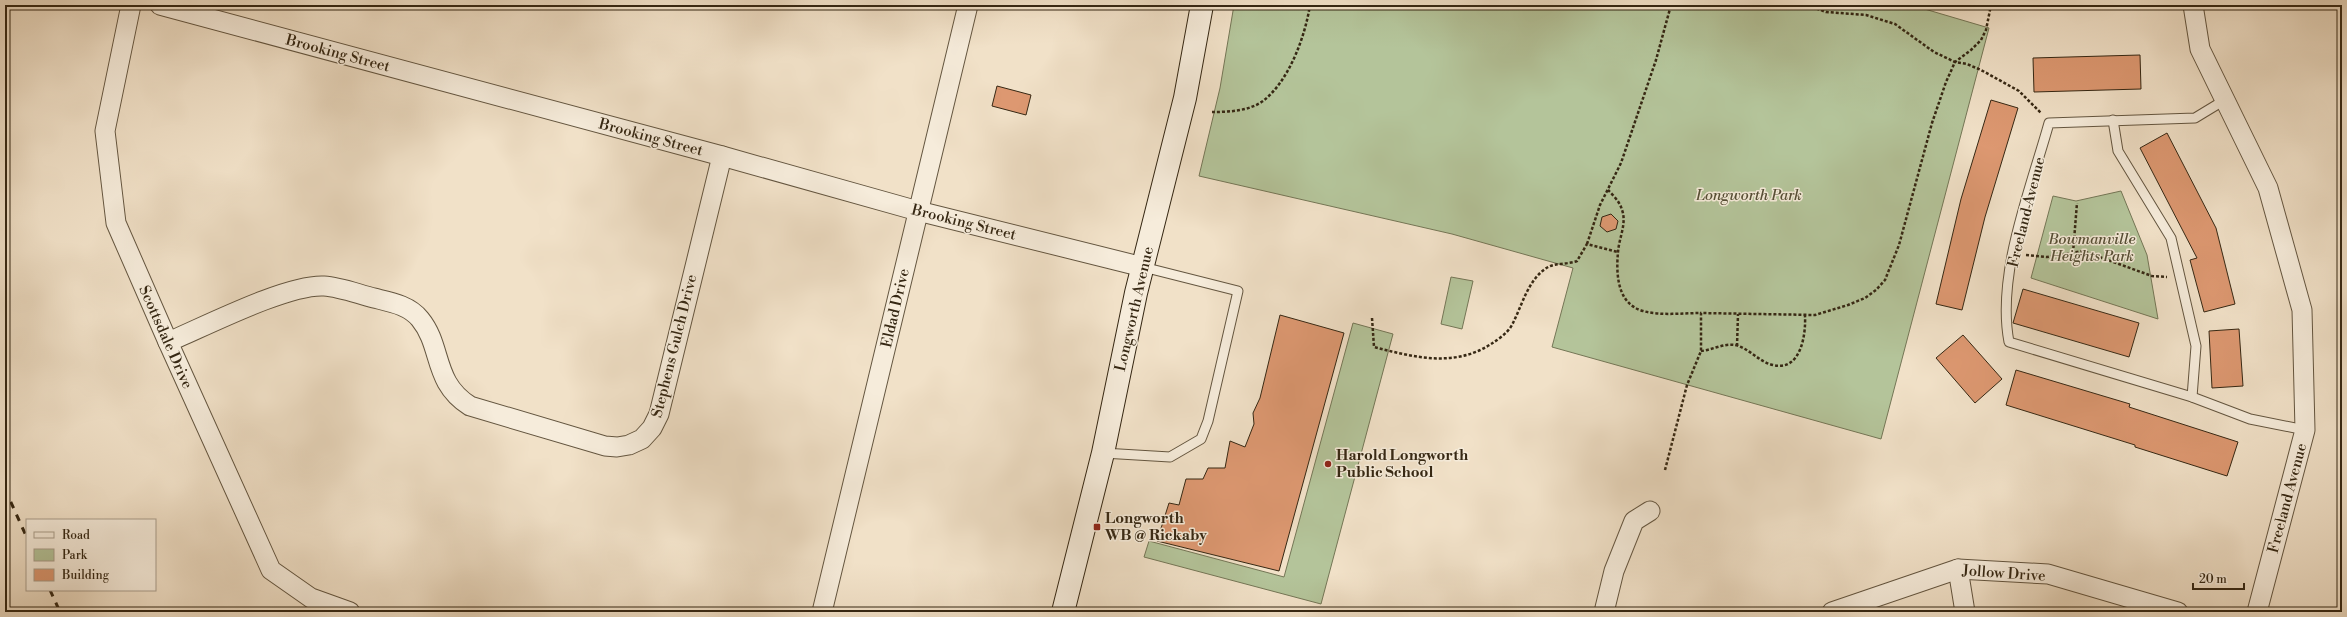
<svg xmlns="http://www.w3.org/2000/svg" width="2347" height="617" viewBox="0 0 2347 617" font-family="'Libre Bodoni',serif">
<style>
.green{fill:#b4c49a;stroke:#747656}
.building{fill:#dd9871;stroke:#352713}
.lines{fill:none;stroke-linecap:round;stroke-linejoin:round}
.lane-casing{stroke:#645640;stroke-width:11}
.street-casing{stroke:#645640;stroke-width:21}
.secondary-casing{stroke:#352713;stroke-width:24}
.path{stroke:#352713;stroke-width:2.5;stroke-dasharray:3 2;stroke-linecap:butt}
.lane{stroke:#f6ecdb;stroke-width:9}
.street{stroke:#f6ecdb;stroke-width:19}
.secondary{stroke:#f6ecdb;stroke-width:22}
.rail{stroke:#352713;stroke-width:3;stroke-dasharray:7 7;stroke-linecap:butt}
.poi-dot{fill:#8f2418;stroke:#f6ecdb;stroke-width:1.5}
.labels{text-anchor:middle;stroke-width:3;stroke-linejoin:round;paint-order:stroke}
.street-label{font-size:15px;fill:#352713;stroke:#f6ecdb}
.park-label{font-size:15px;font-style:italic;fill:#554e35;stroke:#f6ecdb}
.poi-label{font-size:15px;font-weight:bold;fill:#352713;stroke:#f6ecdb;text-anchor:start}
</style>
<rect width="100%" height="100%" fill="#f1e1c8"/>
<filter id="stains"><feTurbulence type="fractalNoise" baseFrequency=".005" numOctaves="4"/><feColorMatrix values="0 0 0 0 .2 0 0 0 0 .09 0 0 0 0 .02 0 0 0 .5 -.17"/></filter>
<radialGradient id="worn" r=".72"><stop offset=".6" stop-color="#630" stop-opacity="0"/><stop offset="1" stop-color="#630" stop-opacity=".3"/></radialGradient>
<g class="green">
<path d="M1234,5H1911L1989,28L1881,439L1552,347L1573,268L1452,234L1199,176L1220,88Z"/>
<path d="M2121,191L2147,255L2158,319L2031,278L2053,196L2076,201Z"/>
<path d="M1451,277L1473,281L1462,329L1441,324Z"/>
<path d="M1353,323L1393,334L1321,604L1144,557L1149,541L1284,577Z"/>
</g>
<g class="building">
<path d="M2140,55L2141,89L2034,92L2033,58Z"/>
<path d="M997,86L1031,95L1026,115L992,106Z"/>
<path d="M1991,100L2018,108L1985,217L1962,310L1936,304L1961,199Z"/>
<path d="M2167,133L2216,228L2235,304L2204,312L2190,260L2197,258L2140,148Z"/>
<path d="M1611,214L1618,221L1616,229L1607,232L1600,226L1602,217Z"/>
<path d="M2023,289L2139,323L2129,357L2013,323Z"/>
<path d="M1280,315L1344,333L1279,571L1157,541L1169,503L1179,505L1186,479H1203L1208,468H1225L1230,441L1245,447L1254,424L1253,413L1260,398Z"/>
<path d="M2239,329L2243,386L2212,388L2209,331Z"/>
<path d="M1963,335L2002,379L1975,403L1936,358Z"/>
<path d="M2016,370L2130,404L2129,407L2238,442L2227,476L2135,447V445L2006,405Z"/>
</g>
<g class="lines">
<defs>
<g id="lane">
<path d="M2223,101L2195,118L2049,123C2031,188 1996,274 2009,342L2192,397L2250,419L2305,430"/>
<path d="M2113,120L2118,151L2171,238L2196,346L2192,397"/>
<path d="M1103,453L1170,457L1201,439L1208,421L1238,291L1143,267"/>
</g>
<g id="street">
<path d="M131,5L105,131L116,223L168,342L271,570L311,598L350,612"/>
<path d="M160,5L722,156L918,211L1143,267"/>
<path d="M2193,5L2200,49L2268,188L2302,310L2305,430L2257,612"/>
<path d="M168,342C204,327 287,284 324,286C340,287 358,294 374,298C390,302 409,305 420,319C443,347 432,382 470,406L605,446L617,447L629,445L642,439L652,428L659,414L722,156"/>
<path d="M1958,569L1965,612"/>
<path d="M822,612L968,5"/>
<path d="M1604,612L1614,571L1634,521L1650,511"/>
<path d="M1832,612L1958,569L2048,574L2178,612"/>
</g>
<path id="secondary" d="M1063,612L1103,453L1136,293L1185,98L1202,5"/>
</defs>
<use href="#lane" class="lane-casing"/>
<use href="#street" class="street-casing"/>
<use href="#secondary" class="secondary-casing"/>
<g class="path">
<path d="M1807,5L1826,12L1866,15L1895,24L1934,52L1955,62L1967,64L1981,70L2019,91L2041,113"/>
<path d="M1212,112C1229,112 1249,111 1263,101C1289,81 1305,37 1310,5"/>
<path d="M1608,190C1613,195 1620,202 1622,210C1627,223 1619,238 1618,252C1616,274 1617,304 1643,311C1661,316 1683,313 1701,313"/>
<path d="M1587,244L1600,205L1621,163L1656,60L1671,5"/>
<path d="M2073,253L2077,203"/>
<path d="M2026,255L2047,257L2083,251L2152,276L2167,277"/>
<path d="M1372,318L1374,347C1413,357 1454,368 1491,344C1499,339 1509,332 1513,323C1522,305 1528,281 1545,269C1554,262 1567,265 1577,261L1587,244L1618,252"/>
<path d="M1737,346L1738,314"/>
<path d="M1701,351C1712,350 1724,343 1735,345C1749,348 1759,362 1773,365C1801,372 1806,334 1805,316"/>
<path d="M1665,470L1687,385L1701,351V313L1815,315L1848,305L1865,298L1876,290L1885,280L1899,245L1932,123L1946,82L1955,62L1971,50L1981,40L1986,30L1991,5"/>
</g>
<use href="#lane" class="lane"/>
<use href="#street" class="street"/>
<use href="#secondary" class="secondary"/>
<g class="rail">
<path d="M5,489L27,538"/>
<path d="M50,590L60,612"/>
</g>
</g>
<g class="poi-dot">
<circle cx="1328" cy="464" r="4"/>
<rect x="1093" y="523" width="8" height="8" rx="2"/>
</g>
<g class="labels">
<g class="street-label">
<text transform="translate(338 53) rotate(15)" y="5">Brooking Street</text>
<text transform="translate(651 137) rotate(15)" y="5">Brooking Street</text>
<text transform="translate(2026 212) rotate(-76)" y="5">Freeland Avenue</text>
<text transform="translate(964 222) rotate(14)" y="5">Brooking Street</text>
<text transform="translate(895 308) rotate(-77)" y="5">Eldad Drive</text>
<text transform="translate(1134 309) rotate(-77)" y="5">Longworth Avenue</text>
<text transform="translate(166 337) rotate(66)" y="5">Scottsdale Drive</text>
<text transform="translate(674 346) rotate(-76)" y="5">Stephens Gulch Drive</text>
<text transform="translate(2287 498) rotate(-75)" y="5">Freeland Avenue</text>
<text transform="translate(2004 573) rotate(4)" y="5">Jollow Drive</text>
</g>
<g class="park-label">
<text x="1749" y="200">Longworth Park</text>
<text x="2092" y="244">Bowmanville<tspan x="2092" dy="17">Heights Park</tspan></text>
</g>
<g class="poi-label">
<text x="1336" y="460">Harold Longworth<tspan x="1336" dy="17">Public School</tspan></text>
<text x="1105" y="523">Longworth<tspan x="1105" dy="17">WB @ Rickaby</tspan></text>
</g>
</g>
<rect width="2347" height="617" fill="none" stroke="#f1e1c8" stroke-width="20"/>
<rect x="6" y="6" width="2335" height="605" fill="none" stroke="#352713" stroke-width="2"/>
<rect x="10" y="10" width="2327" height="597" fill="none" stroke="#352713"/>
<rect x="26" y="519" width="130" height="72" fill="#f6ecdb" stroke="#a99d8b"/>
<rect x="34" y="532" width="20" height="6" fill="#f6ecdb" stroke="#a99d8b"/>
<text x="62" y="539" font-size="12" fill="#352713">Road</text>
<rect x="34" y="549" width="20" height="12" fill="#b4c49a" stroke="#a99d8b"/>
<text x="62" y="559" font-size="12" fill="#352713">Park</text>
<rect x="34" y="569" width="20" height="12" fill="#dd9871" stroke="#a99d8b"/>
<text x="62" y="579" font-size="12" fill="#352713">Building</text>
<path d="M2193 583v6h51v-6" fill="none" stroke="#352713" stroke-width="2"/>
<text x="2199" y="583" font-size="12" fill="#352713" stroke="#f6ecdb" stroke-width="3" paint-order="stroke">20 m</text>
<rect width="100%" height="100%" filter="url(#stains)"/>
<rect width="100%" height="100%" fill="url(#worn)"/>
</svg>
